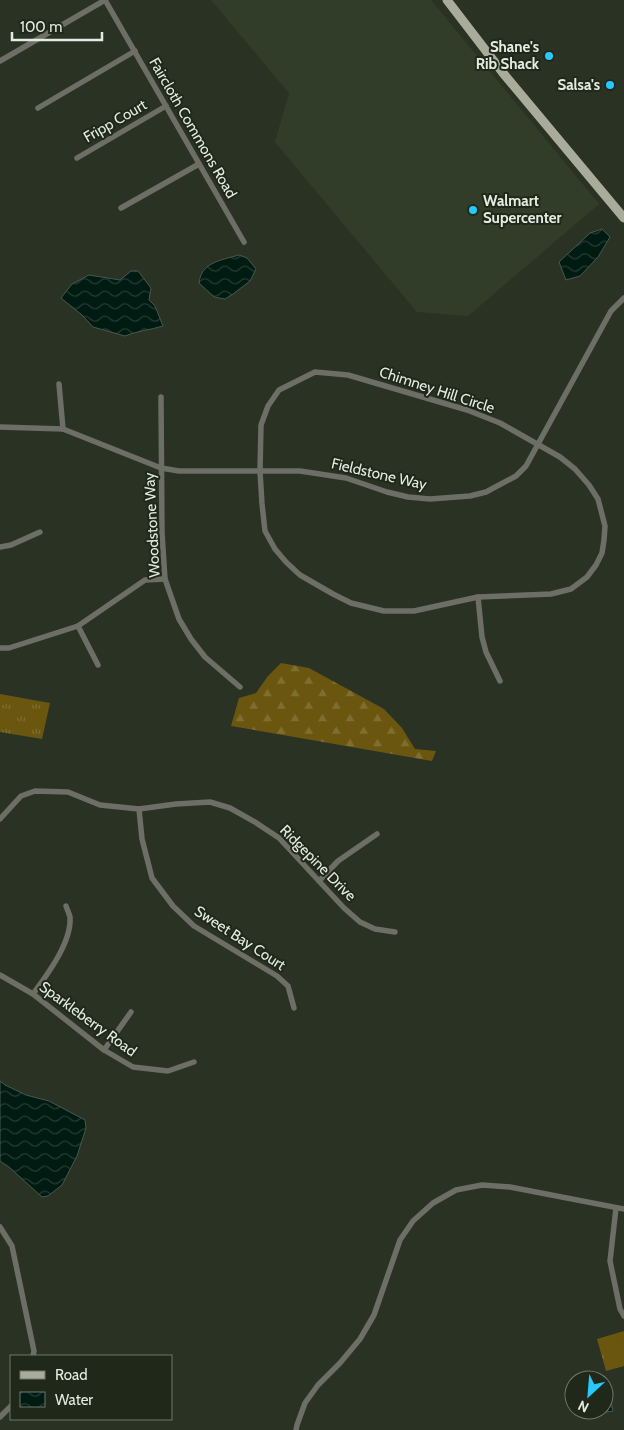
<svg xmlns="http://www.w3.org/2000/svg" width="624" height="1430" viewBox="0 0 624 1430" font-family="Cabin,sans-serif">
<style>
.built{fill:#323d29}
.grass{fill:url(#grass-tufts)}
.forest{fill:url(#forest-firs)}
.pitch{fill:#6a560f}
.water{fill:url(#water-waves);stroke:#455950}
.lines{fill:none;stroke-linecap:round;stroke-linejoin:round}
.minor{stroke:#6d6e65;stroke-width:5.5}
.primary{stroke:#aaac9b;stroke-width:9}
.poi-dot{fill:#26c8fe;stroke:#20281a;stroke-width:2}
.labels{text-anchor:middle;stroke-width:4;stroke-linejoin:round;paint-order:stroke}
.poi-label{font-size:15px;font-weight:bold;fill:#e5ebe1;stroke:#20281a;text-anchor:end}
.street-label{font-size:15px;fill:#e5ebe1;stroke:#20281a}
</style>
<defs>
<pattern id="grass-tufts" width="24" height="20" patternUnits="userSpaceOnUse" patternTransform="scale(1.25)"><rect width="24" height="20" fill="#6a560f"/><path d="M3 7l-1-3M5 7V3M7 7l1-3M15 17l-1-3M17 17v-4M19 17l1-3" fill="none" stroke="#7f6e32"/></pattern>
<pattern id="forest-firs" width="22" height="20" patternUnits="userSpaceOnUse" patternTransform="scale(1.25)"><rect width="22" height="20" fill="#6a560f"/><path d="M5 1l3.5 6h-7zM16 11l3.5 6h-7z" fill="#7f6e32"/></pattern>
<pattern id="water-waves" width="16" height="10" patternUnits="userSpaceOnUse" patternTransform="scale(1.25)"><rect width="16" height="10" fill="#001b12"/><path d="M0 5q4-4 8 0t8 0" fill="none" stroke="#253c34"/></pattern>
</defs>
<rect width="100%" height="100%" fill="#2a3223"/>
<path class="built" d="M211,0H431L599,204L468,316L417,312L275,142L289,93Z"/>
<g class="grass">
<path d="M0,694L50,703L42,739L0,732Z"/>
<path d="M624,1331V1366L606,1371L597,1339Z"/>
</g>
<path class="forest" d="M281,663L309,668L384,709L402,728L415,749L436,751L432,761L231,726L239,698L256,693L268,676Z"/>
<g class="pitch">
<path d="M624,1338V1360L621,1361L616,1341Z"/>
<path d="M611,1342L616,1363L606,1365L601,1345Z"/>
</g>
<g class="water">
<path d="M602,229L610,237L598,257L580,276L566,280L559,262L590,233Z"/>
<path d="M239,255L247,258L256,269L250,281L233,294L225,299L214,297L199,283C201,262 222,260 239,255Z"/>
<path d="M131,271H138L151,288L149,300L155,306L163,326C150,330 137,331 125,336L93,327L82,315L61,298L72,284L89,275L120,280Z"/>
<path d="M0,1081L5,1085L26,1095L49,1101L85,1120L86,1128L77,1156L62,1185L48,1196L42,1197L9,1167L0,1161Z"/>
<path d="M611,1401L613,1411L592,1414L591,1410H604V1402Z"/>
</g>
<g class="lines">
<g class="minor">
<path d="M105,0L244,242"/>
<path d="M0,61L105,0"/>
<path d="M38,108L135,51"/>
<path d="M77,158L166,106"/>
<path d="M121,208L199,164"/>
<path d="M315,372L348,375L467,410L500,423L560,457L575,469L589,485L598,499L605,526L604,540L602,553L596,565L587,577L571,589L551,594L478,597L414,611H384L351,603L333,594L300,575L286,562L275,549L265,531L262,504L260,471L261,425L268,406L279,390Z"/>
<path d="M59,384L63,429"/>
<path d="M161,397L162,533L165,579L179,619L191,639L205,657L240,687"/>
<path d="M0,427L63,429L161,468L179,471H300L346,478L387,492L408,497L430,499L470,496L486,492L516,476L526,466L611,311L624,298"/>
<path d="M0,547L11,545L40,532"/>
<path d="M478,597L482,637L486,652L500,681"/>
<path d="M78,626L98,665"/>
<path d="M0,648H9L78,626L145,580L165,579"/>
<path d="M139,809L142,839L152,878L173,906L194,926L277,976L288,986L294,1008"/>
<path d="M0,819L21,796L35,791L68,792L100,805L139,809L176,804L210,802L230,808L255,822L279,838L344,908L360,922L375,929L395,932"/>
<path d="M319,881L338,861L377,834"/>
<path d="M0,975L33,994L104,1050L133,1067L168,1071L194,1062"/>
<path d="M33,994C47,975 72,942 70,917C69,913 67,909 66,906"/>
<path d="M104,1050L131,1012"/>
<path d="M616,1208L610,1261L620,1309L624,1316"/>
<path d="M0,1227L12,1246L34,1351L33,1356"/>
<path d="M0,1417L11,1406"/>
<path d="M296,1430L297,1425L305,1403L318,1385L340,1363L360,1339L374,1315L400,1240L413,1221L433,1203L456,1190L482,1185L510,1187L624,1209"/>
</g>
<path class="primary" d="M447,0L503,73L624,218"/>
</g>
<g class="poi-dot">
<circle cx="549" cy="56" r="5"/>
<circle cx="610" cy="85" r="5"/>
<circle cx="473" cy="210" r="5"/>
</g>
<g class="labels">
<g class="poi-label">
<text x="539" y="52">Shane's<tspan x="539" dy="17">Rib Shack</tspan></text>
<text x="600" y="90">Salsa's</text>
<text x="483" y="206" text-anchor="start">Walmart<tspan x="483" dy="17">Supercenter</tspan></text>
</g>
<g class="street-label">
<text transform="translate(115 121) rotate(-30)" y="5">Fripp Court</text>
<text transform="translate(193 128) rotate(60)" y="5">Faircloth Commons Road</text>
<text transform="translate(437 390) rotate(18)" y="5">Chimney Hill Circle</text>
<text transform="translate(379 474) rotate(13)" y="5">Fieldstone Way</text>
<text transform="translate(152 525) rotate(-93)" y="5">Woodstone Way</text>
<text transform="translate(318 863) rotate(45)" y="5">Ridgepine Drive</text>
<text transform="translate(240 938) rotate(33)" y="5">Sweet Bay Court</text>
<text transform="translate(88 1019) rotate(36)" y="5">Sparkleberry Road</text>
</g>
</g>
<rect x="10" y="1355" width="162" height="65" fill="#20281a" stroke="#6f766a"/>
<rect x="20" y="1371" width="25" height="8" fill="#aaac9b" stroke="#6f766a"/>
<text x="55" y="1380" font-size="15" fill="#e5ebe1">Road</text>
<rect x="20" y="1392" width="25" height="15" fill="url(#water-waves)" stroke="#6f766a"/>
<text x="55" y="1405" font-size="15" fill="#e5ebe1">Water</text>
<g transform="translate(589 1395) rotate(206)"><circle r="24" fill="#20281a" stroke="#6f766a"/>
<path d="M0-4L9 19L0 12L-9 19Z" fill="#26c8fe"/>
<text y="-8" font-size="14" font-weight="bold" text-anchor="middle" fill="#e5ebe1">N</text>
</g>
<path d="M12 32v8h90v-8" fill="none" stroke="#e5ebe1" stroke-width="2.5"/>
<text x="20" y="32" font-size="15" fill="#e5ebe1" stroke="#20281a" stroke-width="4" paint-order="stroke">100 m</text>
</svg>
